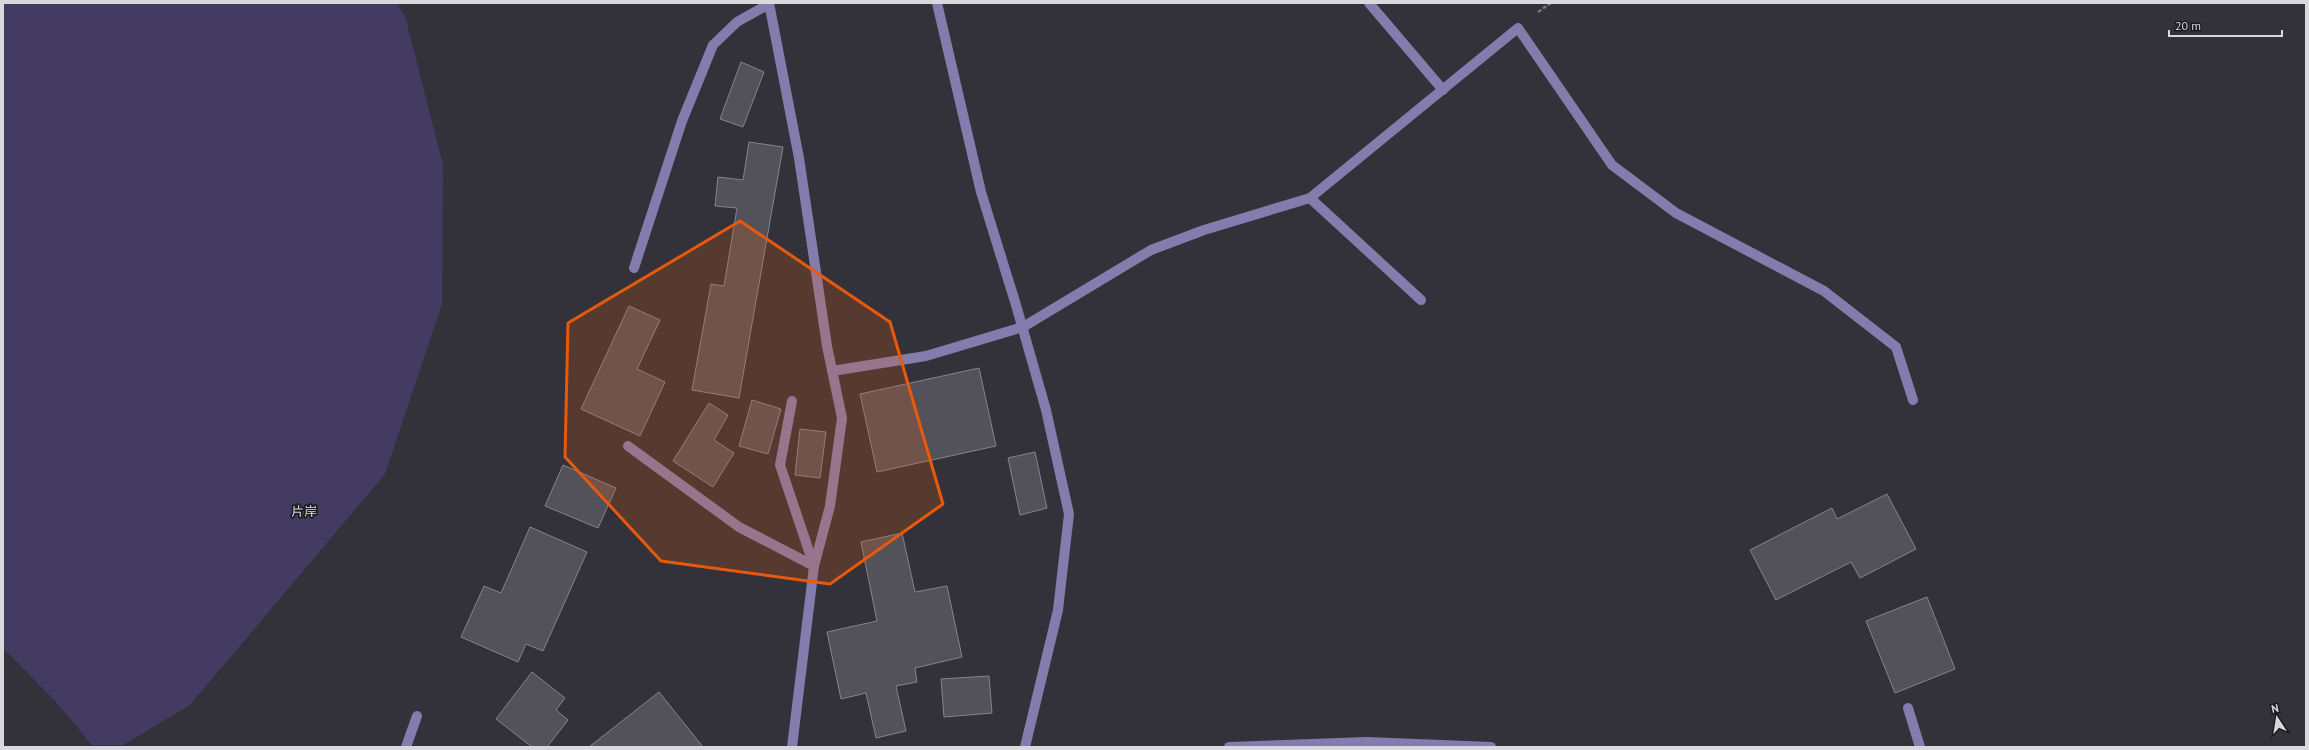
<svg xmlns="http://www.w3.org/2000/svg" width="2309" height="750" viewBox="0 0 2309 750" font-family="'PT Sans','Noto Sans JP',sans-serif">
<style>
.green{fill:#433b62}
.building{fill:#53525b;stroke:#85848d}
.lines{fill:none;stroke-linecap:round;stroke-linejoin:round}
.path{stroke:#78777d;stroke-width:2.5;stroke-dasharray:4 2;stroke-linecap:butt}
.minor{stroke:#857cae;stroke-width:10}
.marked{fill:#e8590c;fill-opacity:0.2;stroke:#e8590c;stroke-width:3;stroke-linejoin:round}
.labels{text-anchor:middle;stroke-width:3.5;stroke-linejoin:round;paint-order:stroke}
.quarter-label{font-size:13px;fill:#d9d8dd;stroke:#1b1b1e}
</style>
<rect width="100%" height="100%" fill="#33323a"/>
<path class="green" d="M3,3H397L405,16L443,165L442,304L385,474L190,705L123,745H92L57,703L3,648Z"/>
<g class="building">
<path d="M741,62L764,72L743,127L720,119Z"/>
<path d="M749,142L783,147L739,398L692,390L711,284L724,286L737,208L715,206L718,177L743,180Z"/>
<path d="M629,306L660,320L637,369L665,382L640,436L581,409Z"/>
<path d="M979,368L996,446L877,472L860,394Z"/>
<path d="M752,400L781,409L768,454L739,446Z"/>
<path d="M709,403L728,415L714,440L734,453L713,487L673,461Z"/>
<path d="M800,429L826,432L820,478L795,475Z"/>
<path d="M1035,452L1047,508L1020,515L1008,458Z"/>
<path d="M563,465L616,488L598,528L545,506Z"/>
<path d="M1887,494L1916,549L1860,578L1851,562L1776,600L1750,550L1832,508L1837,519Z"/>
<path d="M530,527L587,552L543,651L526,644L518,662L461,637L484,586L501,593Z"/>
<path d="M902,533L915,592L947,586L962,657L915,668L917,682L896,686L906,731L876,738L866,693L841,699L827,632L877,621L861,542Z"/>
<path d="M1927,597L1955,669L1895,693L1866,621Z"/>
<path d="M532,672L565,698L556,710L568,720L547,747H532L496,719Z"/>
<path d="M989,676L992,713L944,717L941,679Z"/>
<path d="M659,692L703,747H589Z"/>
</g>
<g class="lines">
<path class="path" d="M1538,12L1551,3"/>
<g class="minor">
<path d="M769,3L799,158L827,346L842,418L830,506L814,566L792,747"/>
<path d="M937,3L981,192L1016,305L1046,410L1069,514L1058,610L1025,747"/>
<path d="M1369,3L1443,90"/>
<path d="M1310,198L1421,300"/>
<path d="M634,268L682,121L713,45L737,22L769,4"/>
<path d="M832,371L926,356L1023,327L1151,250L1204,230L1310,198L1518,28L1612,165L1676,213L1824,291L1896,347L1913,400"/>
<path d="M792,401L780,465L814,566"/>
<path d="M628,446L739,527L814,566"/>
<path d="M1908,708L1920,747"/>
<path d="M406,747L417,716"/>
<path d="M1229,747L1367,742L1491,747"/>
</g>
</g>
<path class="marked" d="M740,221L890,322L943,504L830,584L661,561L565,457L568,323Z"/>
<g class="labels">
<g class="quarter-label">
<text x="304" y="516">片岸</text>
</g>
</g>
<rect width="2309" height="750" fill="none" stroke="#d9d8dd" stroke-width="8"/>
<g transform="translate(2277 718) rotate(348)" stroke="#1b1b1e" stroke-width="3" paint-order="stroke">
<path d="M0-3L7 15L0 10L-7 15Z" fill="#d9d8dd"/>
<text y="-6" font-size="11" font-weight="bold" text-anchor="middle" fill="#d9d8dd">N</text>
</g>
<path d="M2169 30v6h113v-6" fill="none" stroke="#d9d8dd" stroke-width="2"/>
<text x="2175" y="30" font-size="12" fill="#d9d8dd" stroke="#1b1b1e" stroke-width="3" paint-order="stroke">20 m</text>
</svg>
